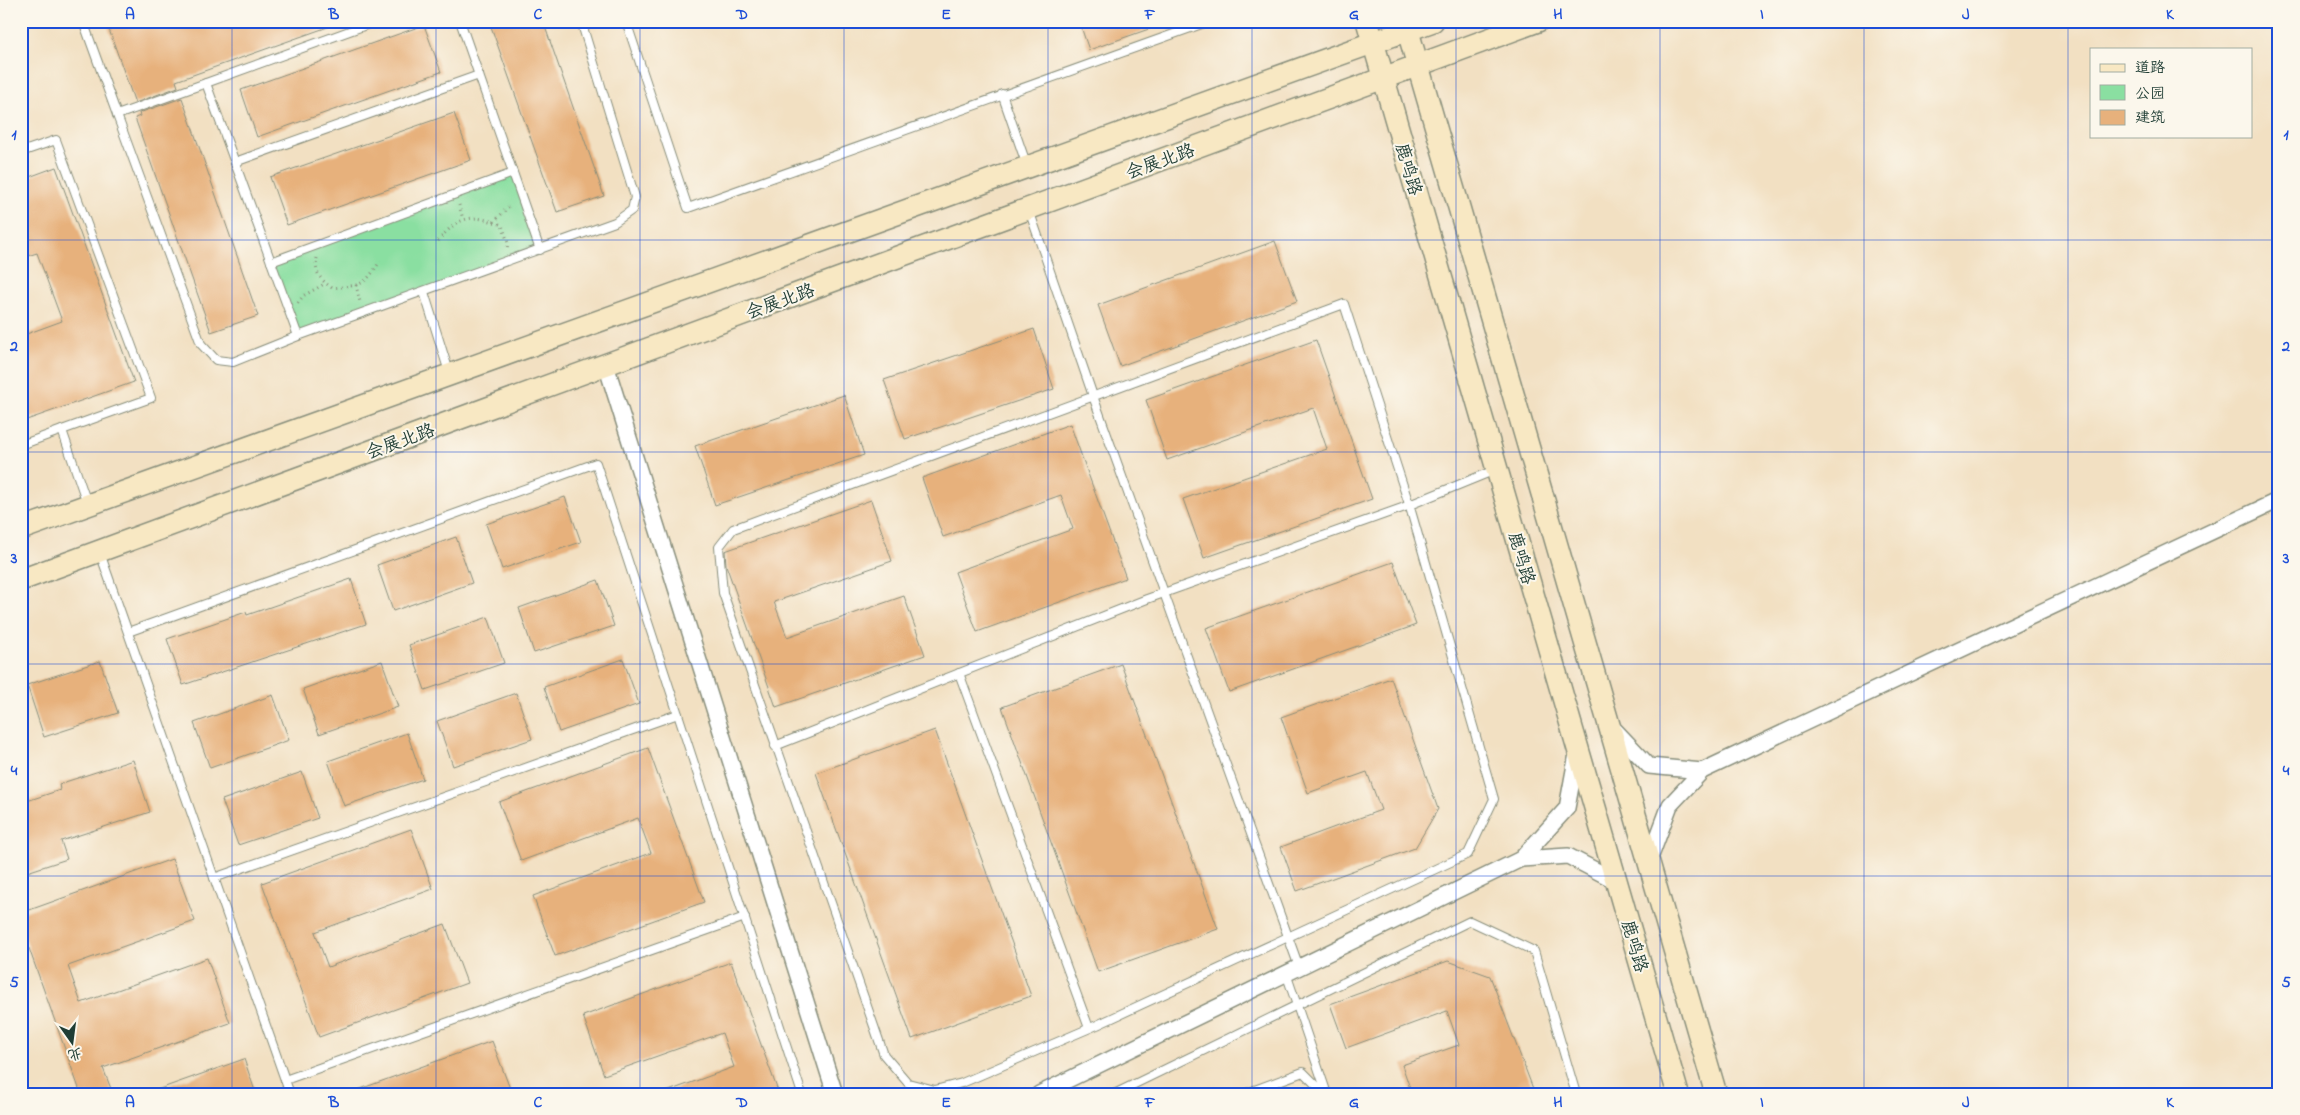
<svg xmlns="http://www.w3.org/2000/svg" width="2300" height="1115" viewBox="0 0 2300 1115" font-family="'Indie Flower','LXGW WenKai TC',sans-serif">
<style>
.green{fill:#8adfa1;stroke:#548e6a}
.building{fill:#e7b17c}
.lines{fill:none;stroke-linecap:round;stroke-linejoin:round}
.lane-casing{stroke:#888e7b;stroke-width:10}
.street-casing{stroke:#888e7b;stroke-width:18}
.secondary-casing{stroke:#888e7b;stroke-width:24}
.path{stroke:#888e7b;stroke-width:3;stroke-dasharray:1 4;stroke-linecap:butt}
.lane{stroke:#fff;stroke-width:8}
.street{stroke:#fff;stroke-width:15}
.secondary{stroke:#f8e8c3;stroke-width:21}
.grid{fill:none;stroke:#1d4ed8;stroke-width:1;stroke-opacity:0.55}
.labels{text-anchor:middle;stroke-width:4;stroke-linejoin:round;paint-order:stroke}
.street-label{font-size:18px;fill:#1f3d34;stroke:#fbf7ec}
.neatline{fill:none;stroke:#1d4ed8;stroke-width:2}
.grid-label{font-size:16px;text-anchor:middle;font-weight:bold;fill:#1d4ed8}
</style>
<rect width="100%" height="100%" fill="#fbf7ec"/>
<filter id="ink" filterUnits="userSpaceOnUse"><feTurbulence type="fractalNoise" baseFrequency=".02" numOctaves="2"/><feDisplacementMap in="SourceGraphic" scale="10" xChannelSelector="R" yChannelSelector="G"/><feConvolveMatrix kernelMatrix="1 2 1 2 8 2 1 2 1" color-interpolation-filters="sRGB"/></filter>
<filter id="wash" filterUnits="userSpaceOnUse"><feTurbulence type="fractalNoise" baseFrequency=".0096" numOctaves="4" result="noise"/><feDisplacementMap in="SourceGraphic" scale="20" xChannelSelector="R" yChannelSelector="G"/><feGaussianBlur stdDeviation="1.12" result="paint"/><feColorMatrix in="noise" values="0 0 0 0 0 0 0 0 0 0 0 0 0 0 0 0 0 1.4 0 .05"/><feComposite in="paint" operator="in"/></filter>
<g filter="url(#wash)">
<rect width="100%" height="100%" fill="#f2e0c2"/>
<path class="green" d="M513,173L540,250L298,336L271,262Z"/>
<g id="blocks">
<g class="building">
<path d="M106,21H339V23L176,81L178,87L135,103Z"/>
<path d="M489,21H543L604,196L557,212Z"/>
<path d="M1079,21H1166V23L1089,50Z"/>
<path d="M424,25L441,72L257,137L241,90Z"/>
<path d="M182,98L258,316L211,332L135,118L140,116L139,113Z"/>
<path d="M454,113L471,160L287,225L270,177Z"/>
<path d="M56,167L134,382L21,422V336L62,321L37,253L21,258V180Z"/>
<path d="M1275,241L1297,301L1120,366L1098,305Z"/>
<path d="M1034,329L1054,389L905,439L884,380Z"/>
<path d="M1316,340L1372,499L1204,558L1183,499L1327,449L1313,408L1167,460L1146,400Z"/>
<path d="M844,395L864,455L715,505L695,446Z"/>
<path d="M1070,424L1126,578L977,632L955,572L1073,529L1061,495L943,537L922,478Z"/>
<path d="M565,497L581,542L502,569L486,524Z"/>
<path d="M871,500L892,561L774,602L787,637L904,596L925,655L776,707L726,565L725,551Z"/>
<path d="M456,537L472,583L393,611L377,565Z"/>
<path d="M1393,562L1416,625L1229,692L1206,628Z"/>
<path d="M351,579L366,624L183,685L167,639L246,612L247,615Z"/>
<path d="M598,580L614,626L534,653L519,608Z"/>
<path d="M488,617L504,663L425,690L409,645Z"/>
<path d="M623,659L639,704L559,732L544,687Z"/>
<path d="M100,661L118,713L44,737L27,685Z"/>
<path d="M382,661L398,707L319,734L303,689Z"/>
<path d="M1121,664L1218,929L1098,972L1002,707Z"/>
<path d="M1391,678L1438,809L1415,848L1297,891L1281,847L1381,810L1367,772L1308,793L1281,717Z"/>
<path d="M516,693L532,739L453,766L437,721Z"/>
<path d="M273,695L289,740L210,768L194,723Z"/>
<path d="M935,730L1031,996L912,1039L816,773Z"/>
<path d="M407,733L423,779L344,806L328,761Z"/>
<path d="M648,748L704,902L555,956L533,896L651,853L638,818L521,861L499,802Z"/>
<path d="M133,760L150,812L61,841L67,859L21,874V803L60,790L59,784Z"/>
<path d="M302,772L318,818L238,845L222,800Z"/>
<path d="M411,829L433,889L315,932L328,967L445,924L467,983L319,1037L262,883Z"/>
<path d="M172,859L195,921L68,966L81,1003L207,958L230,1023L103,1068L113,1094H81L21,926V913Z"/>
<path d="M1448,961L1490,976L1535,1094H1412L1402,1065L1459,1045L1447,1011L1346,1048L1330,1004Z"/>
<path d="M731,962L779,1094H666V1092L734,1067L722,1033L604,1075L583,1016Z"/>
<path d="M492,1041L512,1094H352V1092Z"/>
<path d="M244,1059L256,1094H151V1092Z"/>
</g>
</g>
</g>
<g filter="url(#ink)">
<use href="#blocks" fill-opacity="0" stroke="#888e7b" stroke-width="1"/>
<g class="lines">
<defs>
<g id="lane">
<path d="M83,21L117,115L206,83L298,336L615,222L632,210L635,197L581,21"/>
<path d="M460,21L540,250"/>
<path d="M626,21L688,208L1210,21"/>
<path d="M206,83L377,21"/>
<path d="M1002,94L1027,166"/>
<path d="M117,115L201,344L216,360L233,362L298,336"/>
<path d="M21,152L56,140L151,398L62,430L87,503"/>
<path d="M235,162L479,75"/>
<path d="M1029,210L1093,396L1299,967"/>
<path d="M271,262L513,173"/>
<path d="M424,292L449,372"/>
<path d="M1344,304L1409,504L1494,799L1468,854L1097,1025L962,1083L935,1090L908,1083L884,1055L723,593L719,547L733,529Z"/>
<path d="M21,445L62,430"/>
<path d="M100,553L290,1094"/>
<path d="M128,632L596,463L802,1094"/>
<path d="M959,673L1089,1028"/>
<path d="M775,746L1147,599L1402,508L1495,470"/>
<path d="M214,878L678,714"/>
<path d="M1286,973L1327,1094"/>
<path d="M285,1080L745,917"/>
<path d="M1114,1094L1470,921L1534,951L1576,1094"/>
<path d="M1244,1094L1303,1072L1325,1094"/>
</g>
<g id="street">
<path d="M606,365L835,1094"/>
<path d="M1611,726L1649,766L1702,771"/>
<path d="M1521,859L1568,856L1616,881"/>
<path d="M1649,861L1670,805L1702,771L2279,500"/>
<path d="M1039,1094L1521,859L1567,808L1577,754"/>
</g>
<g id="secondary">
<path d="M1367,21L1678,1094"/>
<path d="M1405,21L1716,1094"/>
<path d="M21,529L1433,21"/>
<path d="M21,580L1538,21"/>
</g>
</defs>
<use href="#lane" class="lane-casing"/>
<use href="#street" class="street-casing"/>
<use href="#secondary" class="secondary-casing"/>
<g class="path">
<path d="M459,205L463,219"/>
<path d="M494,222L511,204"/>
<path d="M438,241C459,216 471,213 502,225L508,243L507,249"/>
<path d="M317,258C314,273 320,279 332,288C361,285 364,287 380,261"/>
<path d="M356,285L360,302"/>
<path d="M298,303L303,296L326,283"/>
</g>
<use href="#lane" class="lane"/>
<use href="#street" class="street"/>
<use href="#secondary" class="secondary"/>
</g>
</g>
<path class="grid" d="M232,21V1094M436,21V1094M640,21V1094M844,21V1094M1048,21V1094M1252,21V1094M1456,21V1094M1660,21V1094M1864,21V1094M2068,21V1094M21,240H2279M21,452H2279M21,664H2279M21,876H2279"/>
<g class="labels">
<g class="street-label">
<text transform="translate(1160 161) rotate(-20)" y="6">会展北路</text>
<text transform="translate(1409 169) rotate(74)" y="6">鹿鸣路</text>
<text transform="translate(780 301) rotate(-20)" y="6">会展北路</text>
<text transform="translate(400 441) rotate(-20)" y="6">会展北路</text>
<text transform="translate(1522 558) rotate(74)" y="6">鹿鸣路</text>
<text transform="translate(1635 946) rotate(74)" y="6">鹿鸣路</text>
</g>
</g>
<rect width="2300" height="1115" fill="none" stroke="#fbf7ec" stroke-width="55"/>
<rect x="2090" y="48" width="162" height="90" fill="#fbf7ec" stroke="#a3ada2"/>
<rect x="2100" y="64" width="25" height="8" fill="#f8e8c3" stroke="#a3ada2"/>
<text x="2135" y="72" font-size="15" fill="#1f3d34">道路</text>
<rect x="2100" y="85" width="25" height="15" fill="#8adfa1" stroke="#a3ada2"/>
<text x="2135" y="98" font-size="15" fill="#1f3d34">公园</text>
<rect x="2100" y="110" width="25" height="15" fill="#e7b17c" stroke="#a3ada2"/>
<text x="2135" y="122" font-size="15" fill="#1f3d34">建筑</text>
<g transform="translate(72 1042) rotate(166)" stroke="#fbf7ec" stroke-width="4" paint-order="stroke">
<path d="M0-4L9 19L0 12L-9 19Z" fill="#1f3d34"/>
<text y="-8" font-size="14" font-weight="bold" text-anchor="middle" fill="#1f3d34">北</text>
</g>
<rect x="28" y="28" width="2244" height="1060" class="neatline"/>
<g class="grid-label">
<text x="130" y="19">A</text>
<text x="334" y="19">B</text>
<text x="538" y="19">C</text>
<text x="742" y="19">D</text>
<text x="946" y="19">E</text>
<text x="1150" y="19">F</text>
<text x="1354" y="19">G</text>
<text x="1558" y="19">H</text>
<text x="1762" y="19">I</text>
<text x="1966" y="19">J</text>
<text x="2170" y="19">K</text>
<text x="14" y="139">1</text>
<text x="2286" y="139">1</text>
<text x="14" y="351">2</text>
<text x="2286" y="351">2</text>
<text x="14" y="563">3</text>
<text x="2286" y="563">3</text>
<text x="14" y="775">4</text>
<text x="2286" y="775">4</text>
<text x="14" y="987">5</text>
<text x="2286" y="987">5</text>
<text x="130" y="1107">A</text>
<text x="334" y="1107">B</text>
<text x="538" y="1107">C</text>
<text x="742" y="1107">D</text>
<text x="946" y="1107">E</text>
<text x="1150" y="1107">F</text>
<text x="1354" y="1107">G</text>
<text x="1558" y="1107">H</text>
<text x="1762" y="1107">I</text>
<text x="1966" y="1107">J</text>
<text x="2170" y="1107">K</text>
</g>
</svg>
